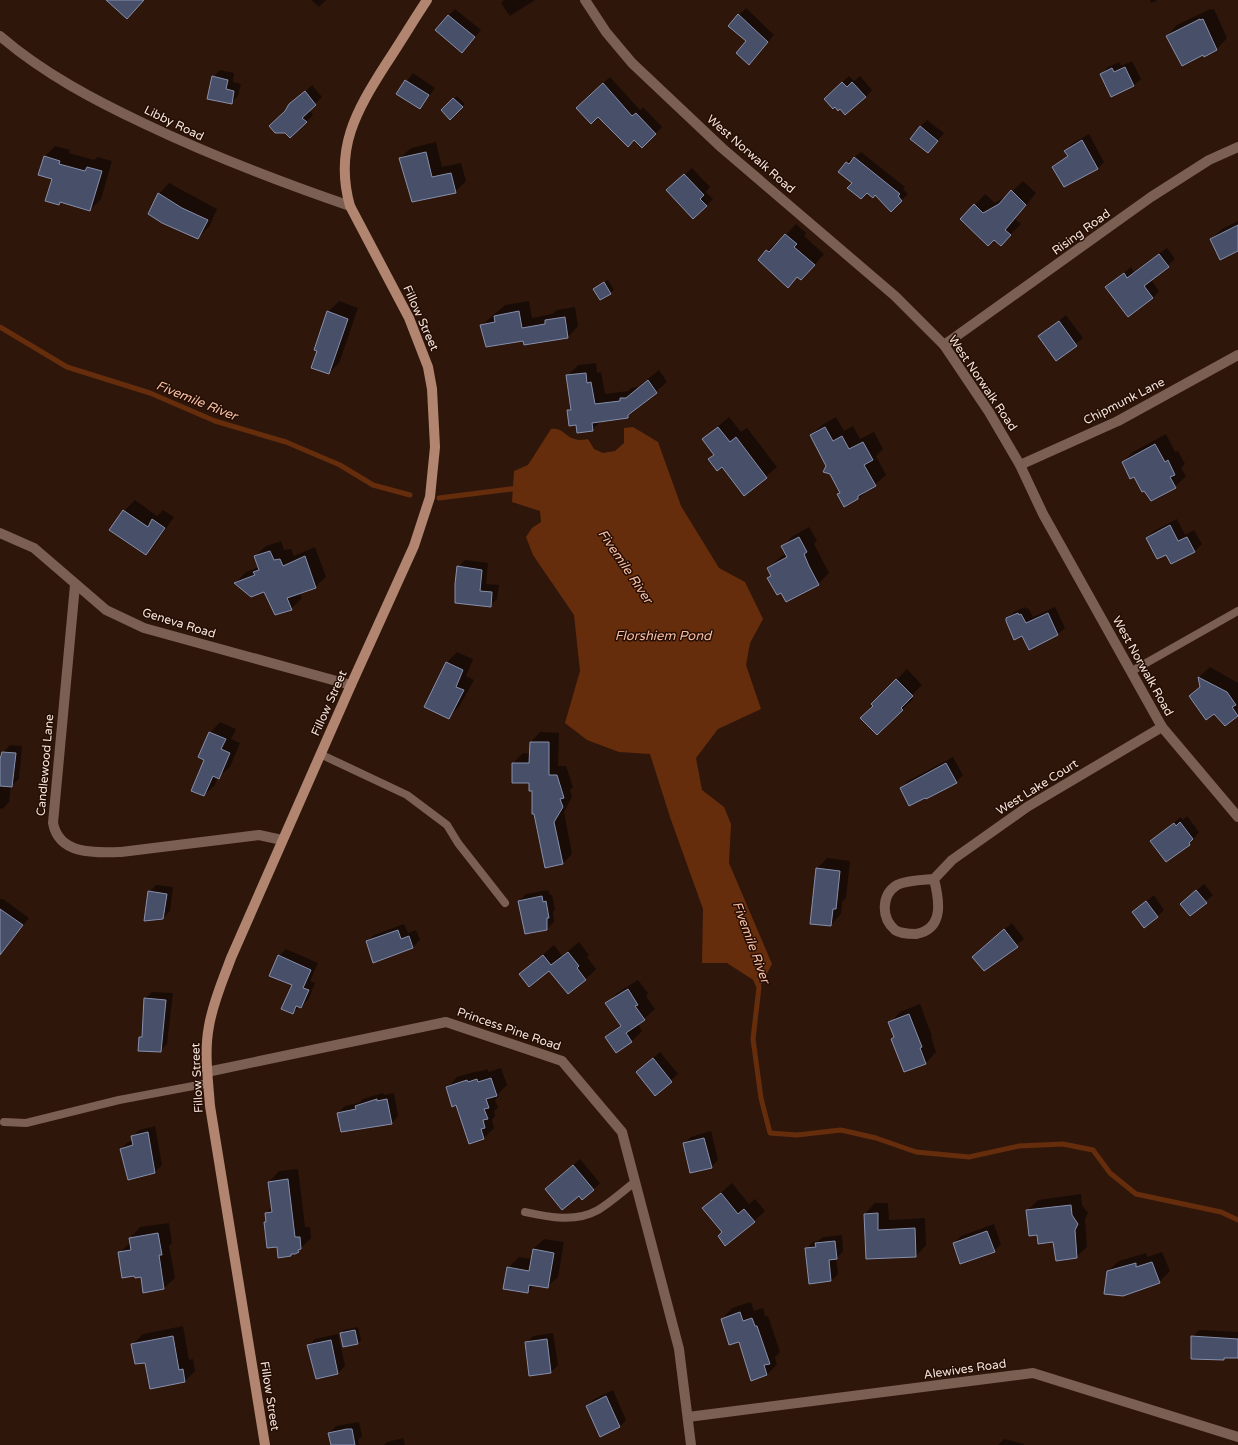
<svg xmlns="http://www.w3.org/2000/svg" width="1238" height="1445" font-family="'Varela Round',sans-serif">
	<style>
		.water { fill: #662d0d }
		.shadow { fill: #0007 }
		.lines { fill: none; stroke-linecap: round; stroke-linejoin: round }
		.stream { stroke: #662d0d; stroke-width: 5 }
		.building { fill: #484f69; stroke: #878fac }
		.service { stroke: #7b5f53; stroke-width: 8 }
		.minor { stroke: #7b5f53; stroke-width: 10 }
		.tertiary { stroke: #7b5f53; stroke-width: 10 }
		.secondary { stroke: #b28570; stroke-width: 10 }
		.labels { text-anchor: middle; stroke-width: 3; stroke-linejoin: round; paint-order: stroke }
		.street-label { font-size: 12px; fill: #f6e4dc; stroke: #240d03 }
		.water-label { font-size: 13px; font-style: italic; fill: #f7bfa6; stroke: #240d03 }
	</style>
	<rect width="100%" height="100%" fill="#2f160b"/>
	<path class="water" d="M633,427L658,442L681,506L719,568L745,582L763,619L750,643L746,665L761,709L718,729L696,758L702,790L724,807L731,824L729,863L772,964L761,985L727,963H702L703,909L670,817L650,754L619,752L587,740L565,723L580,671L574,615L533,555L526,537L532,528L541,522L540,511L512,502L514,471L528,465L551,429C567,427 565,444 588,439L594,449L603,453L615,451L624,443V428Z"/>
	<path class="shadow" d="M311,0H326L319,7Z
		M504,0H535L510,16L501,3Z
		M1150,0H1158L1151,3Z
		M746,8L774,35L749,64L747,41L739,15Z
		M455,9L481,30L468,45L448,16Z
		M1210,9L1211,10L1214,9L1227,38L1217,49L1204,55L1167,36L1177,25Z
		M1132,61L1141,79L1134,85L1112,96L1101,74L1108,67L1119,62L1121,66Z
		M220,70L234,73L233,82L241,84L238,96L231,103L213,77Z
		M413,73L435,88L420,108L398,93Z
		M849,76L854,81L860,76L872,90L866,97L832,92Z
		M610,77L640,110L643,107L662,127L642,147L634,139L584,101Z
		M312,85L322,97L309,110L313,115L306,122L286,132L270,126Z
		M457,96L465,104L450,118L442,110Z
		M927,120L944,133L928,152L920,127Z
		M1089,134L1104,162L1097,169L1053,167L1068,155L1066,151L1072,144Z
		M436,142L442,167L461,163L466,181L455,192L413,202L400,158L411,148Z
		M55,146L70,150L69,153L94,160L98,157L112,161L101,199L90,210L62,201L59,204L53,178L45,156Z
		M861,152L905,187L903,189L908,194L891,210L876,194L868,192L853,183L847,162Z
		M692,168L710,187L706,192L713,199L706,206L674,184Z
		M1023,181L1036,193L1015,219L1021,224L1001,244L975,205L985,194L995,203L1009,194Z
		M169,183L217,209L209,227L198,237L159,194Z
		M1238,221V252L1211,239L1222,229Z
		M796,224L806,233L804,236L824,254L812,268L798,276L788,286L767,251L778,241L779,242Z
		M1167,248L1175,259L1151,280L1159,291L1153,298L1107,287L1131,267L1134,272Z
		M608,280L614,290L600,299L594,289Z
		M339,301L358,308L339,363L329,373L328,312Z
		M529,301L532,318L552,314L557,310L575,307L578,326L568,337L524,340L482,325L505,305Z
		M1066,315L1083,338L1056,360L1040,337Z
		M596,363L597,373L601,372L605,394L628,391L631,388L638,387L659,370L667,382L627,417L602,420L592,430L576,424L568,411L571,407L567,376L578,365Z
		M729,417L741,432L747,428L777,467L744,495L722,466L709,459L714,454L703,439Z
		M836,417L844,431L853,426L860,439L874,432L883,449L876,456L886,475L858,499L841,492L811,435L822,425Z
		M1166,434L1175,452L1178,451L1185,464L1181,468L1186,476L1175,487L1134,475L1123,462L1133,452Z
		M135,500L157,516L163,510L174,517L156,543L146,554L111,530L124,511Z
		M1177,519L1185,535L1194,530L1202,544L1195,551L1171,563L1166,554L1147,538L1154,531Z
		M809,527L817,541L814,544L829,573L818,584L781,592L768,578L772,574L768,568L779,558L787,553L783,546L793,536Z
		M281,541L284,550L291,549L294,556L315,547L326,577L315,587L300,593L302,598L291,609L265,591L236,582L246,572L259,567L255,556L266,546Z
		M465,560L488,563L486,584L499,585L497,599L490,606L458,567Z
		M1025,607L1026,609L1028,608L1033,617L1055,607L1065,628L1058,634L1029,649L1023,635L1007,619L1014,612Z
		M457,652L473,659L466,676L474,680L459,707L449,717L446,663Z
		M1210,667L1238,683V715L1225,725L1214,713L1190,696L1201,685L1199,677Z
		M907,669L922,685L911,696L913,699L877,734L873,704Z
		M220,722L236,729L231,739L240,743L230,767L218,777L215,785L204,795L206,759L210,733Z
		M540,732L559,733L558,766H566L573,787L570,790L572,797L564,812L572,854L563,863L530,782L513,763L523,753L530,754L531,742Z
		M10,745L22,746L19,779L11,786L9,802L3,809L0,808V755Z
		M953,757L963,775L956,782L925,796L901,788L908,781Z
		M1187,816L1199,832L1190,844L1166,861L1151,841L1181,817L1183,820Z
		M827,858L850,861L846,898L842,902L841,914L831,925L817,869Z
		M1204,884L1213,895L1190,914L1189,897Z
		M156,885L173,887L170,911L163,918L149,892Z
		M548,890L550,895H552L555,910L553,912L554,922L547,929L519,901L526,894Z
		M1154,895L1164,910L1157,917L1134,912Z
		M0,899H3L29,918L4,949L0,946Z
		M1012,923L1024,939L984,970L980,950Z
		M404,924L408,933L416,930L420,940L413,947L374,961L367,941L374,935Z
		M579,942L589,955L587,957L596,969L585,980L549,969L520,974L554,945L562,956Z
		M286,949L318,963L310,981L315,983L308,1000L292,1013L293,985L279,956Z
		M638,980L648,993L646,996L655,1009L638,1024L642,1031L632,1041L616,1052L606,1037L621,1024L607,1003L617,993Z
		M152,992L173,993L167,1044L160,1051L140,1037L143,1034L145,999Z
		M920,1004L932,1036L931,1037L936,1052L926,1063L904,1071L890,1023L900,1012Z
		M660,1052L678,1074L655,1094L637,1072Z
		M501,1068L507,1085L498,1094L499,1096L495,1100L498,1108L494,1111L495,1116L492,1120L494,1128L484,1138L469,1143L457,1104L447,1088L457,1077L478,1071V1072L488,1069V1072Z
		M383,1093L384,1095L394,1093L398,1116L392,1123L338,1113L345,1106L359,1103L363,1099Z
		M155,1126L162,1165L155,1172L128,1179L121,1149L128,1142L133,1141L132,1137L139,1130Z
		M711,1131L718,1160L711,1167L684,1143L691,1137Z
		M580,1159L600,1183L593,1190L579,1194L553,1183Z
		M298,1169L305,1227H310L311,1238L298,1251L277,1246L265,1222L267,1220L266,1213L272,1207L269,1182L279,1171Z
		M732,1183L749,1204L755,1199L765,1211L754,1221L723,1232L704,1208Z
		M1081,1194L1082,1205L1088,1213L1085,1219L1087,1247L1076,1257L1053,1241L1037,1234L1027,1211L1038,1200Z
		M875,1203H888L889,1220L925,1218L926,1245L916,1256L867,1258L865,1214Z
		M169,1223L172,1243L169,1246L175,1278L164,1288L144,1292L142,1276L119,1253L131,1242L130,1238L140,1227Z
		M994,1224L1001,1244L994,1251L954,1243L961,1236Z
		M842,1235L843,1251L836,1259L838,1274L831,1281L806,1249L813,1242L818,1241L823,1237Z
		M544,1239L564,1242L558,1277L547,1287L534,1285L527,1292L508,1268L519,1257L532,1259L533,1249Z
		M1162,1252L1170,1271L1159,1282L1108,1271L1119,1261L1146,1253L1147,1257Z
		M751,1302L754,1311L763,1308L765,1316H768L780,1352L775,1357L777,1364L767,1375L752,1379L739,1341L722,1319L732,1308Z
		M183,1326L189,1360L193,1359L195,1371L185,1381L151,1388L145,1362L132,1345L143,1334Z
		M358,1327L361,1340L358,1343L341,1333L344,1330Z
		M1199,1330L1238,1332V1357L1192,1337Z
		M553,1333L558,1365L551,1372L526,1343L533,1336Z
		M338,1334L345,1366L338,1373L317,1378L308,1346L315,1339Z
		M613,1390L626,1420L620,1427L587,1406L594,1399Z
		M359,1422L362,1436L358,1440L359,1445H332L329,1433L336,1426Z
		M403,1438L405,1445H384L387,1442Z
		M1004,1439L1024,1444V1445H998Z"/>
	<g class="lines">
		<path class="stream" d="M0,327L67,367L150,393L215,421L286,442L340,465L373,485L410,495
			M439,498L519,488
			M755,978L759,987L753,1039L761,1098L770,1133L797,1135L841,1130L876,1138L916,1152L969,1157L1019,1146L1063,1144L1093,1150L1110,1173L1136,1194L1221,1212L1238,1220"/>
	</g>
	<path class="building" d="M106,0H144L127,19Z
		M738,14L768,42L749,65L736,53L746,41L728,26Z
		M448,15L475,37L462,53L435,30Z
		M1200,19V20L1203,19L1217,50L1204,57L1203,55L1182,66L1166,36Z
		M1125,67L1134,86L1111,97L1100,74L1112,68L1114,72Z
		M212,76L228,80L226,89L234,91L232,104L207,99Z
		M405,80L429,95L420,109L396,94Z
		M842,82L847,87L852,82L866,97L845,115L840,109L838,111L835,107L833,109L824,99Z
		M603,83L632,116L636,113L656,134L642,148L634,140L628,147L598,117L591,124L576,108Z
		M305,91L316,105L302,118L307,122L290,138L285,133H275L269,126L285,111L289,104Z
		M453,98L463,107L450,120L441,110Z
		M920,126L938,141L928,153L910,139Z
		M1082,140L1098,169L1064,187L1052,167L1068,156L1064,151Z
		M426,152L432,177L451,173L456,193L412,202L399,158Z
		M44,156L60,161L59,164L85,171L87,167L102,171L90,211L60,202L59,205L45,201L52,179L38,175Z
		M854,157L900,194L898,196L902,201L891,212L875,195L873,198L867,193L861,199L847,188L852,183L838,172L846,162L849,164Z
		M684,174L704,195L700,199L707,206L693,219L666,190Z
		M1011,190L1026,205L1005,230L1011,235L1001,246L994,240L988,246L960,219L974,204L983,213L999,204Z
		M158,193L182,208L208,220L198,239L162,223L148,214Z
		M1238,225V251L1220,260L1210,239Z
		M785,234L797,244L794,247L815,265L801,280L797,277L788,288L758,260L766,250L769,252Z
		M1159,254L1169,267L1144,286L1153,298L1128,317L1105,287L1124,273L1127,278Z
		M604,282L611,294L600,300L593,289Z
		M327,311L348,319L329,374L311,368L317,351L314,350Z
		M519,311L522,328L545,324V320L565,317L568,338L524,345L523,341L486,347L480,325L495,322L494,316Z
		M1059,321L1077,346L1056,361L1038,336Z
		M586,373L587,383L591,382L595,404L620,401V398H626L648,380L657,393L628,415V418L592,423L593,431L577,433L576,425L569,426L567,410H571L566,375Z
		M718,427L730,442L736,437L767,478L744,496L722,467L717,471L708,459L714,455L702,439Z
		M825,427L833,441L842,436L849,449L863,442L873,460L864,465L876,486L858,496V499L844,507L837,494L840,493L830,474L823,472L826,466L810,435Z
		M1155,444L1165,462L1168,460L1175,475L1170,477L1176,488L1151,501L1144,491L1142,492L1134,477L1130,479L1122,462Z
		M123,510L148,527L152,519L165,528L146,555L109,530Z
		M1170,525L1178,541L1187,537L1195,552L1171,564L1166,555L1157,559L1146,538Z
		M799,537L807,552L804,554L809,566L819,585L786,602L781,593L777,595L767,578L771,576L767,568L787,557L781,546Z
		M270,551L274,560L280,559L283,566L305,556L316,588L287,598L292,610L275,615L264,592L251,597L234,583L255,575L253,572L259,570L254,556Z
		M457,566L482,570L480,591L492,592L491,607L455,603V584Z
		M1018,613L1019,615L1021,614L1026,623L1048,613L1058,635L1029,650L1022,636L1014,640L1006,621V618Z
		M446,662L463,670L456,687L464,690L449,719L424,707Z
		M1198,677L1227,692L1236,705L1232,707L1238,716L1225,726L1214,714L1206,720L1189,696L1200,687Z
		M896,679L913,696L901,708L903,710L877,735L860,718L873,706L871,704Z
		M209,732L226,739L221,749L230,753L219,779L213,776L204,796L191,791L204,760L198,757Z
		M530,742H549V775H557L564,798L560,799L563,807L554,822L563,864L545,868L534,814H532V791H529V783H512V763H529Z
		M2,752L16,753L12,787L0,786V759Z
		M946,763L957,783L926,799L925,798L909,806L900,788Z
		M1180,822L1193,839L1189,843L1190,845L1166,862L1150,841L1174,823L1176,826Z
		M816,868L840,871L836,909H833L831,926L810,924Z
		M1196,890L1207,903L1190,916L1180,904Z
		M148,891L167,894L163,919L144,921Z
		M542,896L543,902L546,901L549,918H547V930L525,934L518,901Z
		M1146,901L1158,917L1144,928L1132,912Z
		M0,909L23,925L0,955Z
		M1004,929L1018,947L984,971L972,957Z
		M398,930L401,939L409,936L413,948L373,963L366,941Z
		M568,952L579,966L577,968L586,980L568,994L549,971L529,987L519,974L543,955L551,965Z
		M278,955L311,970L303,988L309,990L301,1008L296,1006L293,1014L281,1009L292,985L269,976Z
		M628,989L638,1005L635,1006L645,1020L626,1033L632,1042L616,1053L605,1037L621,1026L605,1003Z
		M144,998L166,1000L161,1052L138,1051L139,1037H142Z
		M909,1014L922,1047L920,1048L926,1064L904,1072L891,1039L894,1037L888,1022Z
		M653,1058L672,1082L655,1096L636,1072Z
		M491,1078L497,1096L486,1099L489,1108L484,1109L488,1119L483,1120L485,1128L481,1129L484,1139L469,1144L456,1105L452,1107L446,1087L467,1080L468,1082L477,1079L478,1082Z
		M377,1099V1101L387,1099L392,1124L341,1132L337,1113L356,1109L355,1106Z
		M148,1132L155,1173L128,1180L120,1149L133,1145L131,1136Z
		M704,1138L712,1168L690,1173L683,1143Z
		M573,1165L594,1190L582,1200L579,1196L562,1210L545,1189Z
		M288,1179L295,1237H300L301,1249L298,1250L299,1252L295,1254H291V1256L278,1258L277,1247L267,1248L264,1222H266L265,1213L272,1212L268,1182Z
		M721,1193L738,1214L744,1209L755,1222L725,1246L718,1236L722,1232L702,1208Z
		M1071,1205L1072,1215L1078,1224L1075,1230L1077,1258L1056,1261L1053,1242L1038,1244L1037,1235L1029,1236L1026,1210Z
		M878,1213V1230L915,1228L916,1257L866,1259L864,1214Z
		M987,1231L995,1252L960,1264L953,1243Z
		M158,1233L162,1255H159L164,1289L143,1293L141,1277L135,1278L134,1276L122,1278L118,1252L131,1250L129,1238Z
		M835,1241L837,1259L829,1260L831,1281L809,1284L805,1248L816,1247L815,1243Z
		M533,1249L554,1253L548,1288L529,1285L528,1293L503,1289L507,1267L529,1271Z
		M1152,1262L1160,1283L1123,1296L1104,1294L1107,1271L1136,1263V1267Z
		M740,1312L743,1321L752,1318L755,1326H757L770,1364L764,1365L767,1375L751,1381L739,1342L729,1345L721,1319Z
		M355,1330L358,1344L343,1347L340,1333Z
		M173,1336L179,1370L183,1369L185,1382L150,1389L145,1363L135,1364L131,1344Z
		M1191,1336L1238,1339V1358H1224V1360L1191,1359Z
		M547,1339L551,1373L529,1376L525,1342Z
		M331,1340L338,1374L316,1379L307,1345Z
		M606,1396L620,1427L600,1437L586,1406Z
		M347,1429H352L355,1445H331L328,1433Z"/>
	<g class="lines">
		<path class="service" d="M1132,671L1238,611
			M320,754L407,795L447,825L458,843L505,903
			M4,1122L26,1123L119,1100L209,1083
			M525,1212C548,1217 575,1223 598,1210C611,1202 623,1191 635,1182"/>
		<path class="minor" d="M0,36C43,73 94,100 145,124C212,156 280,182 350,206
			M944,345L1151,197L1209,160L1238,147
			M1020,465L1118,421L1238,355
			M0,533L34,548L106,610L144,628L351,685
			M75,585L53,823C59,855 95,853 121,852L259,835L282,840
			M934,879C923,880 907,880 897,885C881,895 881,918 895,930C901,934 910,934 916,934C945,929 939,899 934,879L952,860L1027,807L1162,727
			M207,1072L446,1022L562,1061L622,1132L679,1349L691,1445
			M688,1417L1033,1373L1238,1437"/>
		<path class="tertiary" d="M585,0L606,32L632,63L722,148L895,296L944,345L989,412L1020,465L1043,514L1162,727L1238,817"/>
		<path class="secondary" d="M265,1445L210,1106C208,1079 204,1052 209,1026C213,1002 223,980 231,958L351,685L414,546L430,497L435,447L432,389L428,367L409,318L350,206C334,149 356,111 386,64C400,43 413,21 427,0"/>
	</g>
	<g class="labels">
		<g class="street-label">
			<text transform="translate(174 123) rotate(26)" y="4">Libby Road</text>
			<text transform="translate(751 154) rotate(41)" y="4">West Norwalk Road</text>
			<text transform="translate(1081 232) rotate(-36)" y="4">Rising Road</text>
			<text transform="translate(421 318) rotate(66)" y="4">Fillow Street</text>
			<text transform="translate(983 383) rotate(56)" y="4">West Norwalk Road</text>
			<text transform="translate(1124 401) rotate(-27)" y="4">Chipmunk Lane</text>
			<text transform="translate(179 623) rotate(17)" y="4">Geneva Road</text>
			<text transform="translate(1143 666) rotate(61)" y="4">West Norwalk Road</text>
			<text transform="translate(329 703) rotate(-66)" y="4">Fillow Street</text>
			<text transform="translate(45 765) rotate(-85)" y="4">Candlewood Lane</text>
			<text transform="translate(1037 787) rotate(-32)" y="4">West Lake Court</text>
			<text transform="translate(509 1029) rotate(19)" y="4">Princess Pine Road</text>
			<text transform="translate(197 1078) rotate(-93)" y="4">Fillow Street</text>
			<text transform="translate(965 1369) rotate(-8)" y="4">Alewives Road</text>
			<text transform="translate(270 1396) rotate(81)" y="4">Fillow Street</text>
		</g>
		<g class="water-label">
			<text transform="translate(197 400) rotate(22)" y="5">Fivemile River</text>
			<text transform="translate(626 566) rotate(56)" y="5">Fivemile River</text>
			<text x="663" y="640">Florshiem Pond</text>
			<text transform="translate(752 942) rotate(70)" y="5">Fivemile River</text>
		</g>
	</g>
</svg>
